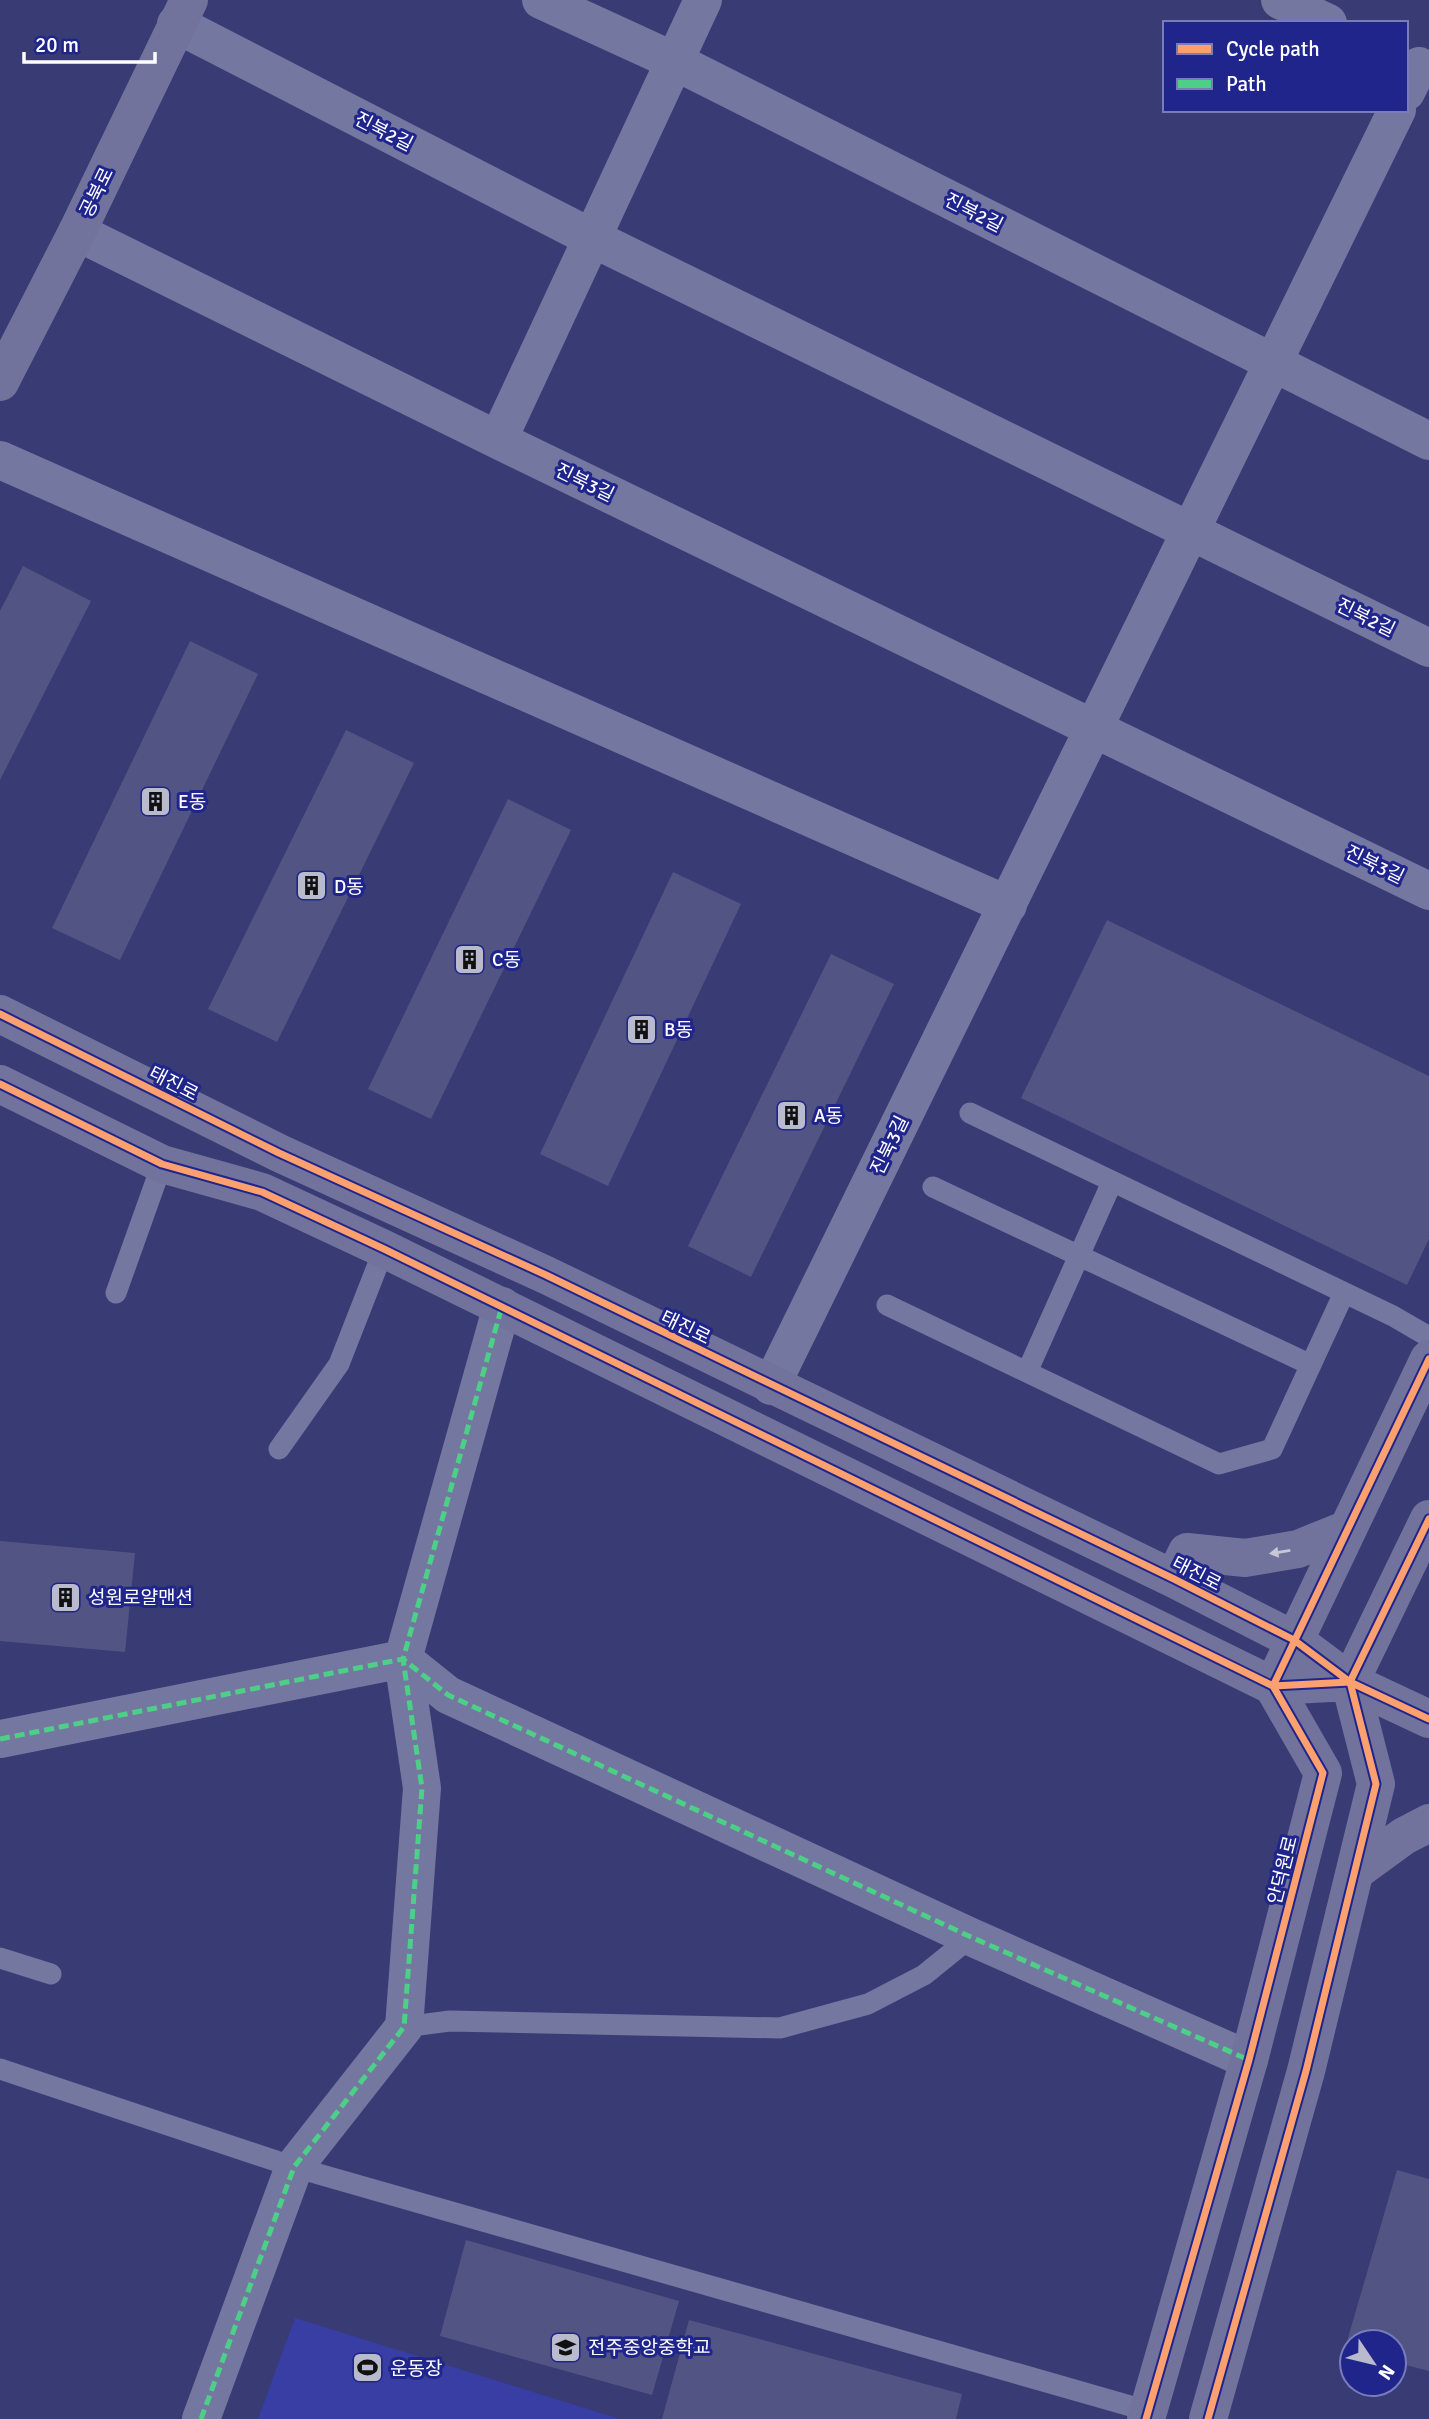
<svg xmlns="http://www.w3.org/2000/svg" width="1429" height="2419" font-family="Signika,'Noto Sans KR',sans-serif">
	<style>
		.pitch { fill: #383ea4 }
		.building { fill: #525583 }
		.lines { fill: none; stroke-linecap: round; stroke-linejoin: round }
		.lane { stroke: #7477a0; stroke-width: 21 }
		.street { stroke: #7477a0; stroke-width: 38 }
		.secondary { stroke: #72739d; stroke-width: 38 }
		.quiet { stroke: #4dcf88; stroke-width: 5; stroke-dasharray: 10 5; stroke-linecap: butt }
		.cycleway-casing { stroke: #20258c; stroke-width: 11 }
		.cycleway { stroke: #fca06f; stroke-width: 7 }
		.oneway { fill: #c7c7d8 }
		.labels { text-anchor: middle; stroke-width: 6; stroke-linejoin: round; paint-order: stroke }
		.street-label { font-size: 19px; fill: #fff; stroke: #20258c }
		.poi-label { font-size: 19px; fill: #fff; stroke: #20258c; text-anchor: start }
	</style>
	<rect width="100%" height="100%" fill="#383b74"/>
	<path class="pitch" d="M295,2318L620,2419H258Z"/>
	<path class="building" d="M23,566L91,601L0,780V611Z
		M190,641L258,674L120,960L52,928Z
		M346,730L414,763L277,1042L208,1009Z
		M508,799L571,830L431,1119L368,1089Z
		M673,872L741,904L608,1186L540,1154Z
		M1107,920L1429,1076V1239L1407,1285L1021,1098Z
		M831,954L894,984L751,1277L688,1246Z
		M0,1541L135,1553L125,1652L0,1641Z
		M1397,2170L1429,2179V2371L1394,2362V2342H1352V2350L1345,2348Z
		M466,2240L679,2301L652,2395L440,2336Z
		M689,2320L962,2394L956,2419H662Z"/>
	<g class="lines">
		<path class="lane" d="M970,1113L1393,1316L1429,1337
			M933,1187L1311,1365
			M116,1293L162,1164
			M887,1305L1219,1464L1272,1449L1344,1293
			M1027,1372L1112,1182
			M279,1449L339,1364L384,1249
			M0,1958L51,1974
			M404,2027L450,2021L780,2028L868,2004L924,1975L971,1937
			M0,2069L294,2167L1148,2411"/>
		<path class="street" d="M541,0L674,61L1429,441
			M1280,0L1328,23
			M176,24L592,238L1429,648
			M1406,92L1419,66
			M77,232L498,440L1429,891
			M498,440L703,0
			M0,460L1008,905
			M771,1386L1397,110
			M0,1739L403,1659L448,1695L971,1937L1249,2060
			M201,2419L294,2167L404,2027L422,1788L403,1659L502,1306"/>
		<path class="secondary" d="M0,382L77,232L189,0
			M0,1014L279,1153L546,1275L1174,1579L1294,1640L1350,1682L1429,1719
			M0,1084L162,1164L262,1192L384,1249L1273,1686L1350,1682
			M1174,1579L1187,1552L1245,1558L1298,1549L1345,1530
			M1356,1871L1404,1836L1429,1823
			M1146,2419L1249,2060L1323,1773L1273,1686L1429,1359
			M1208,2419L1306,2071L1376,1784L1350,1682L1429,1519"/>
		<path class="quiet" d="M0,1739L403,1659L448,1695L971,1937L1249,2060
			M201,2419L294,2167L404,2027L422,1788L403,1659L502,1306"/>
		<defs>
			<path id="cycleway" d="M0,1014L279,1153L546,1275L1174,1579L1294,1640L1350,1682L1429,1719
				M0,1084L162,1164L262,1192L384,1249L1273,1686L1350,1682
				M1146,2419L1249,2060L1323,1773L1273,1686L1429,1359
				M1208,2419L1306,2071L1376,1784L1350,1682L1429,1519"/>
		</defs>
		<use href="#cycleway" class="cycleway-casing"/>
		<use href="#cycleway" class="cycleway"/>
	</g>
	<defs><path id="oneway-solid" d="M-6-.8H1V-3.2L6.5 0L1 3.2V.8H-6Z" transform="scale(1.75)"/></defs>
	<use class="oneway" href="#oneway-solid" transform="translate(1280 1552) rotate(171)"/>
	<defs>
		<symbol id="building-square" viewBox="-11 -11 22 22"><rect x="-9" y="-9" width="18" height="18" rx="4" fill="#b9bace" stroke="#20258c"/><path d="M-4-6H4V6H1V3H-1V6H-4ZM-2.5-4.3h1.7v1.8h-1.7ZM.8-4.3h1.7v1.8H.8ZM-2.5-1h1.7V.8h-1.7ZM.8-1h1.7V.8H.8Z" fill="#111"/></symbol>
		<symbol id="school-square" viewBox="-11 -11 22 22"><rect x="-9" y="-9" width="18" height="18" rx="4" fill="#b9bace" stroke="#20258c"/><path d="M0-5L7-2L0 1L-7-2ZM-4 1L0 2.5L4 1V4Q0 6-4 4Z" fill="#111"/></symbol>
		<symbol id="stadium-square" viewBox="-11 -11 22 22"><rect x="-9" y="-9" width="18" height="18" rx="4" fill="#b9bace" stroke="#20258c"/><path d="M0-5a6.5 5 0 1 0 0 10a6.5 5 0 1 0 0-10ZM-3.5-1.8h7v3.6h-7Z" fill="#111"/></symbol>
	</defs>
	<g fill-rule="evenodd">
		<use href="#building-square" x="138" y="784" width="35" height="35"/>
		<use href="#building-square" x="294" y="868" width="35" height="35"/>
		<use href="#building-square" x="452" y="942" width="35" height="35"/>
		<use href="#building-square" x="624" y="1012" width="35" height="35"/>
		<use href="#building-square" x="774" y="1098" width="35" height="35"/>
		<use href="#building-square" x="48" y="1580" width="35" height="35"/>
		<use href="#school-square" x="548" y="2330" width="35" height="35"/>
		<use href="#stadium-square" x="350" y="2350" width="35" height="35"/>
	</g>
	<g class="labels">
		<g class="street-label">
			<text transform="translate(384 131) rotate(27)" y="7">진북2길</text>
			<text transform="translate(96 192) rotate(-64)" y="7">공북로</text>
			<text transform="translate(974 212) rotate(27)" y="7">진북2길</text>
			<text transform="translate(585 482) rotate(26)" y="7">진북3길</text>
			<text transform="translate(1366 617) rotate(26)" y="7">진북2길</text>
			<text transform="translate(1375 864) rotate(26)" y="7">진북3길</text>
			<text transform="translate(174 1083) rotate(27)" y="7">태진로</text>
			<text transform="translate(889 1145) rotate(-64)" y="7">진북3길</text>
			<text transform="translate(686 1327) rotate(26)" y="7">태진로</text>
			<text transform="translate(1197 1573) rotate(27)" y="7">태진로</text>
			<text transform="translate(1282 1870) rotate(-76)" y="7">안덕원로</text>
		</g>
		<g class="poi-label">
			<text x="178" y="808">E동</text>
			<text x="334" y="893">D동</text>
			<text x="492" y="966">C동</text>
			<text x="664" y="1036">B동</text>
			<text x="814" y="1122">A동</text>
			<text x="88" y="1604">성원로얄맨션</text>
			<text x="588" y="2354">전주중앙중학교</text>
			<text x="390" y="2375">운동장</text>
		</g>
	</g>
	<rect x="1163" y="21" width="245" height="91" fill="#20258c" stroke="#797cba" stroke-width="2"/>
	<rect x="1177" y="44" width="35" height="10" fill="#fca06f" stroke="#797cba" stroke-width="2"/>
	<text x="1226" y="56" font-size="21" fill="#ffffff">Cycle path</text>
	<rect x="1177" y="79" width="35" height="10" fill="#4dcf88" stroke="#797cba" stroke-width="2"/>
	<text x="1226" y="91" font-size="21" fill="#ffffff">Path</text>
	<g transform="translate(1373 2363) rotate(125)"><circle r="33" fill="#20258c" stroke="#797cba" stroke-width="2"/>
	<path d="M0-5L12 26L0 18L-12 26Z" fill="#b9bace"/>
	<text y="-10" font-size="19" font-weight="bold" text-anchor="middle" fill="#ffffff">N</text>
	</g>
	<path d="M24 52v10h131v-10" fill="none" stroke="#ffffff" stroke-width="3.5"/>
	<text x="35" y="52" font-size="21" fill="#ffffff" stroke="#20258c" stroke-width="5" paint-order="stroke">20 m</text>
</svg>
